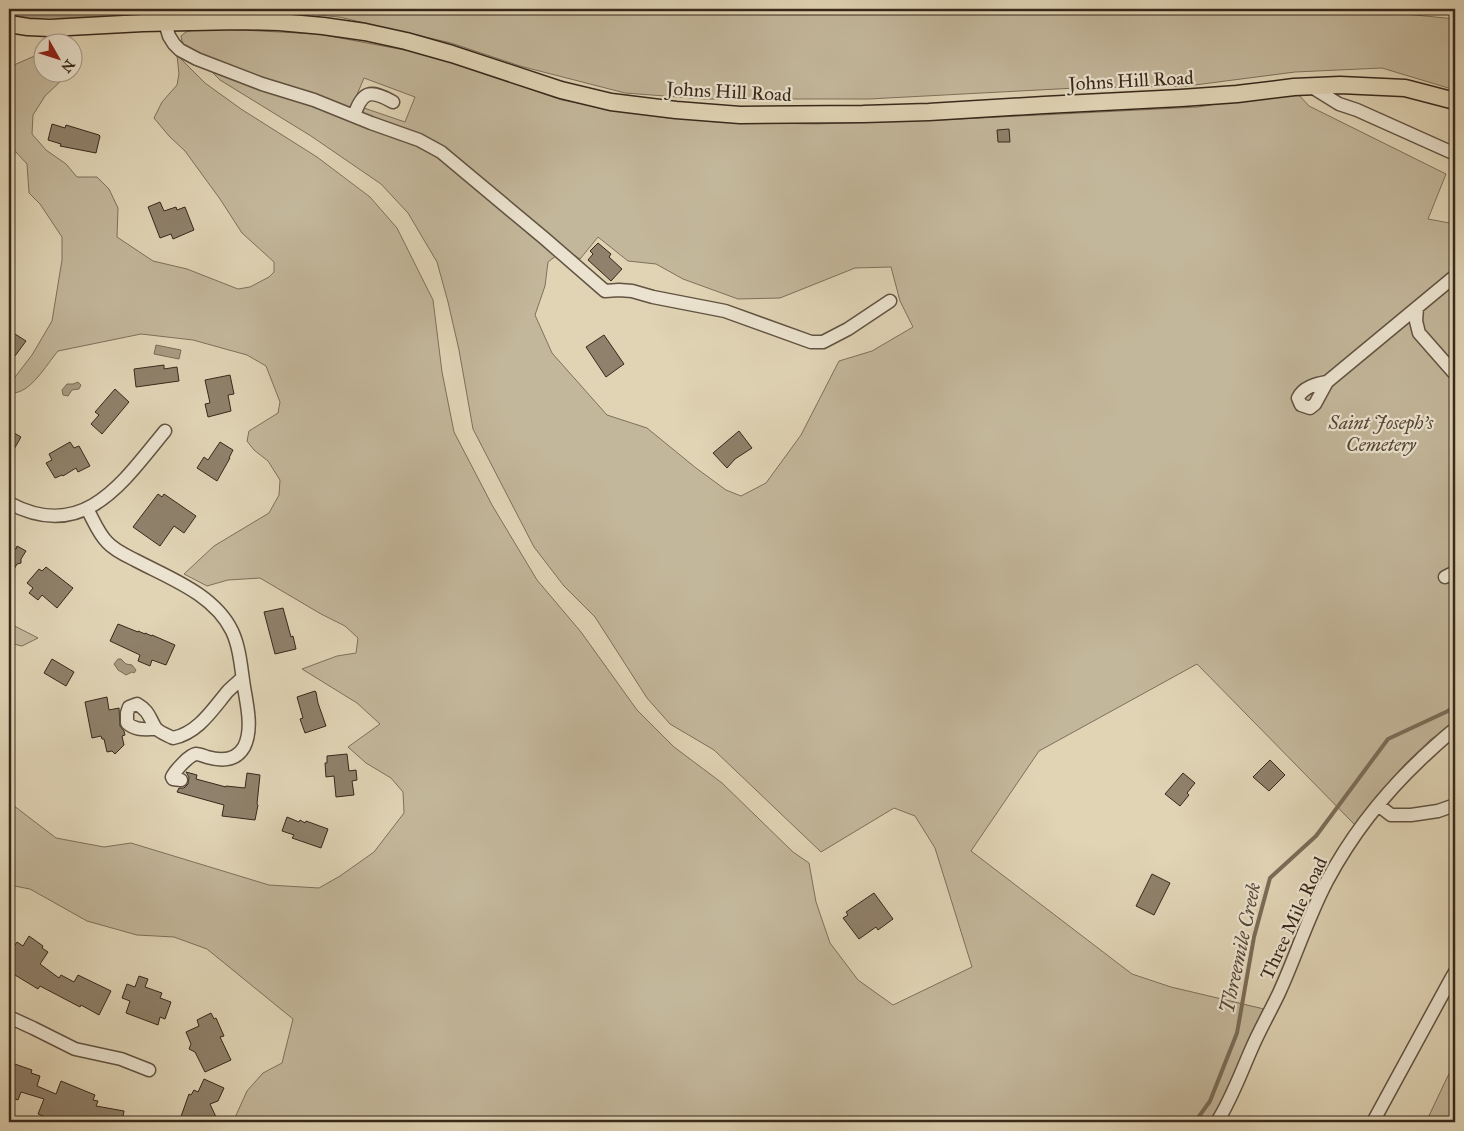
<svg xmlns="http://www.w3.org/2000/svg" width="1464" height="1131" font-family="'IM FELL Great Primer',serif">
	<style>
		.green { fill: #c3b79b; stroke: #7e705b }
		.water { fill: #a79a81; stroke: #7b6c58 }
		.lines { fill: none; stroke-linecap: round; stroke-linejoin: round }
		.stream { stroke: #7b6c58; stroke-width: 4 }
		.building { fill: #8f816b; stroke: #38281b }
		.minor-casing { stroke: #625342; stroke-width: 15 }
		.major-casing { stroke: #38281b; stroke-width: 19 }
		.minor { stroke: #ebe3cf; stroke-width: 12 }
		.major { stroke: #e0d4b5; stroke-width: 16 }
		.labels { text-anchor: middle; stroke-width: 4.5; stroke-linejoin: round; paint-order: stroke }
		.street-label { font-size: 19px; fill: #38281b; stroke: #ebe3cf }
		.park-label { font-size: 19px; font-style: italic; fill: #544535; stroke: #ebe3cf }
		.water-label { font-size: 20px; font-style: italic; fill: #594a3a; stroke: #ebe3cf }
	</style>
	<rect width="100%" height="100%" fill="#e0d4b5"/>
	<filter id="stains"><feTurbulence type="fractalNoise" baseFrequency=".004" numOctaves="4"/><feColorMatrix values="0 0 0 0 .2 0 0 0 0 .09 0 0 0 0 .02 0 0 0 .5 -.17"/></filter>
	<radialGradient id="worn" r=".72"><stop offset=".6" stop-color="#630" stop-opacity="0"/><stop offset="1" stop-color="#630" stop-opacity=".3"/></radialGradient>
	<path class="green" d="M9,9H1355L1455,19V90L1382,68L1295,72L1187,86L1076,88L869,99H705L625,93L520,66L451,43L339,17L255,9L110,17H25L9,15Z
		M200,28L319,34L426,54L562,100L630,113L719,122L816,124L939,120L1060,114L1198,107L1241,100L1298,94L1309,106L1446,174L1428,219L1455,224V724L1431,739L1404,765L1375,798L1355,825L1197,664L1039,751L971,851L1132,974L1171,987L1264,1009L1218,1108L1209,1122H233L247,1091L263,1073L282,1063L293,1019L207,949L174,937L137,935L87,921L30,889L9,885V802L56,838L104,847L131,843L269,885L319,888L340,876L374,852L404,813L403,792L391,778L366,763L348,747L380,724L357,703L302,669L337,656L356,653L358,638L345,626L321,614L260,578L228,580L207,586L184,574L214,546L269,513L279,495L280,480L268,461L254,450L247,441L249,431L278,413L280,402L266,366L247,355L193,340L141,334L58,351C46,365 30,395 10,393L15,377L32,355L52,321L62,260V237L40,204L29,193L27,164L16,152L9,151V72L14,65L39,54L42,55V72L63,73L64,78L45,96L33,115L32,134L46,150L66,164L77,177H97L109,189L118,208L117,237L153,261L187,269L238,289L250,287L269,277L274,272V262L242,233L220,199L185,151L169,136L154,118L162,102L177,85L179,74L177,55L205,83L241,109L317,157L370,197L397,228L433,300L442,372L454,432L492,505L537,580L581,632L637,710L674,747L722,783L793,852L809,863L816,902L830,943L858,980L893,1005L972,967L935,848L915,816L894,808L821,852L714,750L670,724L647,698L595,617L564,586L534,547L473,429L459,350L448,302L437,262L408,213L381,184L311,136L220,80L207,67L423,146L448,164L532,237L557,255L548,262L545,286L535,315L552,353L607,415L647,428L696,468L726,490L741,496L766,483L801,435L839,361L872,351L913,327L900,301L891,267L855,268L780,298L738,299L683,279L656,264L628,261L598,237L580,259L562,247L450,152L362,116L364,108L405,122L415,97L364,78L353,104L348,110L206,59C195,54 182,50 181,36L186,32Z
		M9,623L38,638L22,646L9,643Z
		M1455,1061V1122H1426Z"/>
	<path class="water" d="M156,345L181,350L179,359L154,354Z
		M78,382L81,385L79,389L72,390L68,396L63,395L62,390L67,384H73Z
		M118,659H121L126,664L132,665L136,670L134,673L132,672L126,675L118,670L114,664Z"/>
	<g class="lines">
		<path class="stream" d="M1195,1122L1210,1101L1237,1033L1254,937L1270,878L1316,836L1388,739L1448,711L1455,705"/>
	</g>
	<path class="building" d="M52,124L65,128L66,125L99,135L100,136L96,153L60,146L61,144L48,140Z
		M1009,129L1010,142H998L997,130Z
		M160,202L164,211L176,207L177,210L185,207L194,230L173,239L171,234L160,238L148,207Z
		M598,243L611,254L609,257L622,269L611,281L588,260L593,254L590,251Z
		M15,334L26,341L15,356L9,352V343Z
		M604,335L624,364L606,377L586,347Z
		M164,365V369L177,367L179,381L136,387L134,369Z
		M230,375L234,394L228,395L231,411L208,417L205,404L210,403L205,380Z
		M115,389L129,402L102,434L91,424L99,415L95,412Z
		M9,430L21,437L9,458Z
		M739,431L752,448L735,459L727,468L713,453Z
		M70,442L74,448L79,446L90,466L78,472L76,468L63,476L62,475L55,478L46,463L52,460L49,454Z
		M220,442L233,450L229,458H230L217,481L197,468L204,457L208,460Z
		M158,494L162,497L164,494L196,516L184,533L174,526L160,546L133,527Z
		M9,544L16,549L17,546L26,551L21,559V563L17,564L9,578Z
		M46,567L73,588L57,608L42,595L38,600L29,593L33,588L27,583L39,569L42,571Z
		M283,608L291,637L293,636L296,649L275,654L264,612Z
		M118,624L138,632V631L145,634V633L152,636V635L175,645L166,665L152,660L150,666L138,661L140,655L110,641Z
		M52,659L74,672L66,686L44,673Z
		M315,691L316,692L318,703L326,726L305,733L300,719L303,718L297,697Z
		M107,697L109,710L119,708L120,726L124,731L125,735L122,736L124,745L115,754L112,751L107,752L104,739H102L101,736L92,738L85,702Z
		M347,754L349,771L356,770L357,780L352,781L354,795L336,797L334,776L326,777L325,763H327V756Z
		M1270,760L1285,775L1269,791L1253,777Z
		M186,772L197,775L196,779L226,787V786L245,788L247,773L260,775L257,804L258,805L255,820L222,816L224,805L177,792L179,788H184L188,784L189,777Z
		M1183,773L1195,783L1187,793L1189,795L1180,806L1165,794Z
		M287,817L299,822L300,820L305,823L306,821L328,829L321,848L292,838L294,835L282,831Z
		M1152,874L1170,883L1154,915L1136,906Z
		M874,893L893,919L878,930L876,927L859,939L843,918L848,915L846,912Z
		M29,936L43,946L42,948L48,952L40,964L59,978L61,975L74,982L78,975L111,991L99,1015L81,1005L80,1007L40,986L38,989L15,975L9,982V967L14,960L9,956V954L17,942L23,946Z
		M139,976L148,979L145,987L162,993L160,998L171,1002L165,1019L160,1017L158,1025L126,1013L130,1001L122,998L127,984L135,987Z
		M211,1013L214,1019L216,1018L224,1036L220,1037L231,1060L205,1072L195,1052L189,1049L191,1044L186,1032L199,1026L197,1020Z
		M9,1062L32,1070L31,1073L40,1076L37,1086L56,1094L61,1081L95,1095L93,1100L98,1101L96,1106L124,1111L122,1122H98L85,1118L83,1122H59L38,1114L44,1099L21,1092L18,1100L9,1097Z
		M204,1079L224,1088L218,1101L210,1104L216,1117L213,1122H179L189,1094L191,1095L194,1090L198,1092Z"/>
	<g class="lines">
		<defs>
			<path id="minor" d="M165,23L169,36L174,44L180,50L197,59L262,84L314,100L371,123L419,140L441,152L544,238L605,291L619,290L632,291L653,297L725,311L811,342H823L848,329L890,301
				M1310,86L1339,104L1357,110L1453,153L1455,147
				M354,116C362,91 370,89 393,102
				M1417,308L1416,321L1419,333L1455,374
				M1327,382L1455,276
				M1327,382L1315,404L1310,408L1301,405L1298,398C1303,387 1316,384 1327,382Z
				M9,503C84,543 123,482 165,431
				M87,509C93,519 98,533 107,542C114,550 125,555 135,560C169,578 214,594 232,631C240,648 241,668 244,687C247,705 253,730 244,747C236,761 221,761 207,757C204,756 200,754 196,754C189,755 175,771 172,777L173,779L181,780
				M1445,577L1455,572
				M156,729C145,729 136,731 127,723V713L129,707L137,704C149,711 149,717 155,727C158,732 167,735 173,738C198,733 212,710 228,691C232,687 238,682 242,678
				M1378,805L1391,815H1411L1438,811L1455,805
				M9,1017L33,1028L75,1049L121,1059L149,1070
				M1217,1122C1231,1100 1240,1075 1251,1050C1259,1031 1270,1012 1279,993C1296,956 1308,917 1327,881C1351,836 1384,794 1421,759C1432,749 1443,738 1455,729
				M1373,1122L1452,977L1455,972"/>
			<path id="major" d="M9,24L28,27L50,28L143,23L240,21L279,22L323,26L365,32L406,41L452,54L561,90L611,102L676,110L740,115L863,114L929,112L1044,105L1181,98L1237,94L1294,87L1340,85L1405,88L1455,101"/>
		</defs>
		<use href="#minor" class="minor-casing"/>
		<use href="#major" class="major-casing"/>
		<use href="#minor" class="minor"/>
		<use href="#major" class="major"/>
	</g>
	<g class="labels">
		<g class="street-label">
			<text transform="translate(1131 80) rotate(-3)" y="7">Johns Hill Road</text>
			<text transform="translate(729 91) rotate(3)" y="7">Johns Hill Road</text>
			<text transform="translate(1293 918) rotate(-65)" y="7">Three Mile Road</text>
		</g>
		<g class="park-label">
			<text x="1381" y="429">Saint Joseph’s<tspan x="1381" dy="22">Cemetery</tspan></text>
		</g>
		<g class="water-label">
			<text transform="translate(1240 948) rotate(-78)" y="7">Threemile Creek</text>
		</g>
	</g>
	<rect width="1464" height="1131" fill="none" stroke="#e0d4b5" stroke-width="30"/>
	<rect x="10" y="10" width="1444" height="1111" fill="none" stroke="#38281b" stroke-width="2.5"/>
	<rect x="15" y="15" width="1434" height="1101" fill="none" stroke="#38281b"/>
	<g transform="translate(58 58) rotate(129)"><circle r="24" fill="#ebe3cf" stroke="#a39887"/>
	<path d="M0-4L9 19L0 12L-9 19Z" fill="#8f2418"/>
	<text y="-8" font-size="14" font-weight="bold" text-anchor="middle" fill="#38281b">N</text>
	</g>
	<rect width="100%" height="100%" filter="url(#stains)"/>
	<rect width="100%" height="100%" fill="url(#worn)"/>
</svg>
